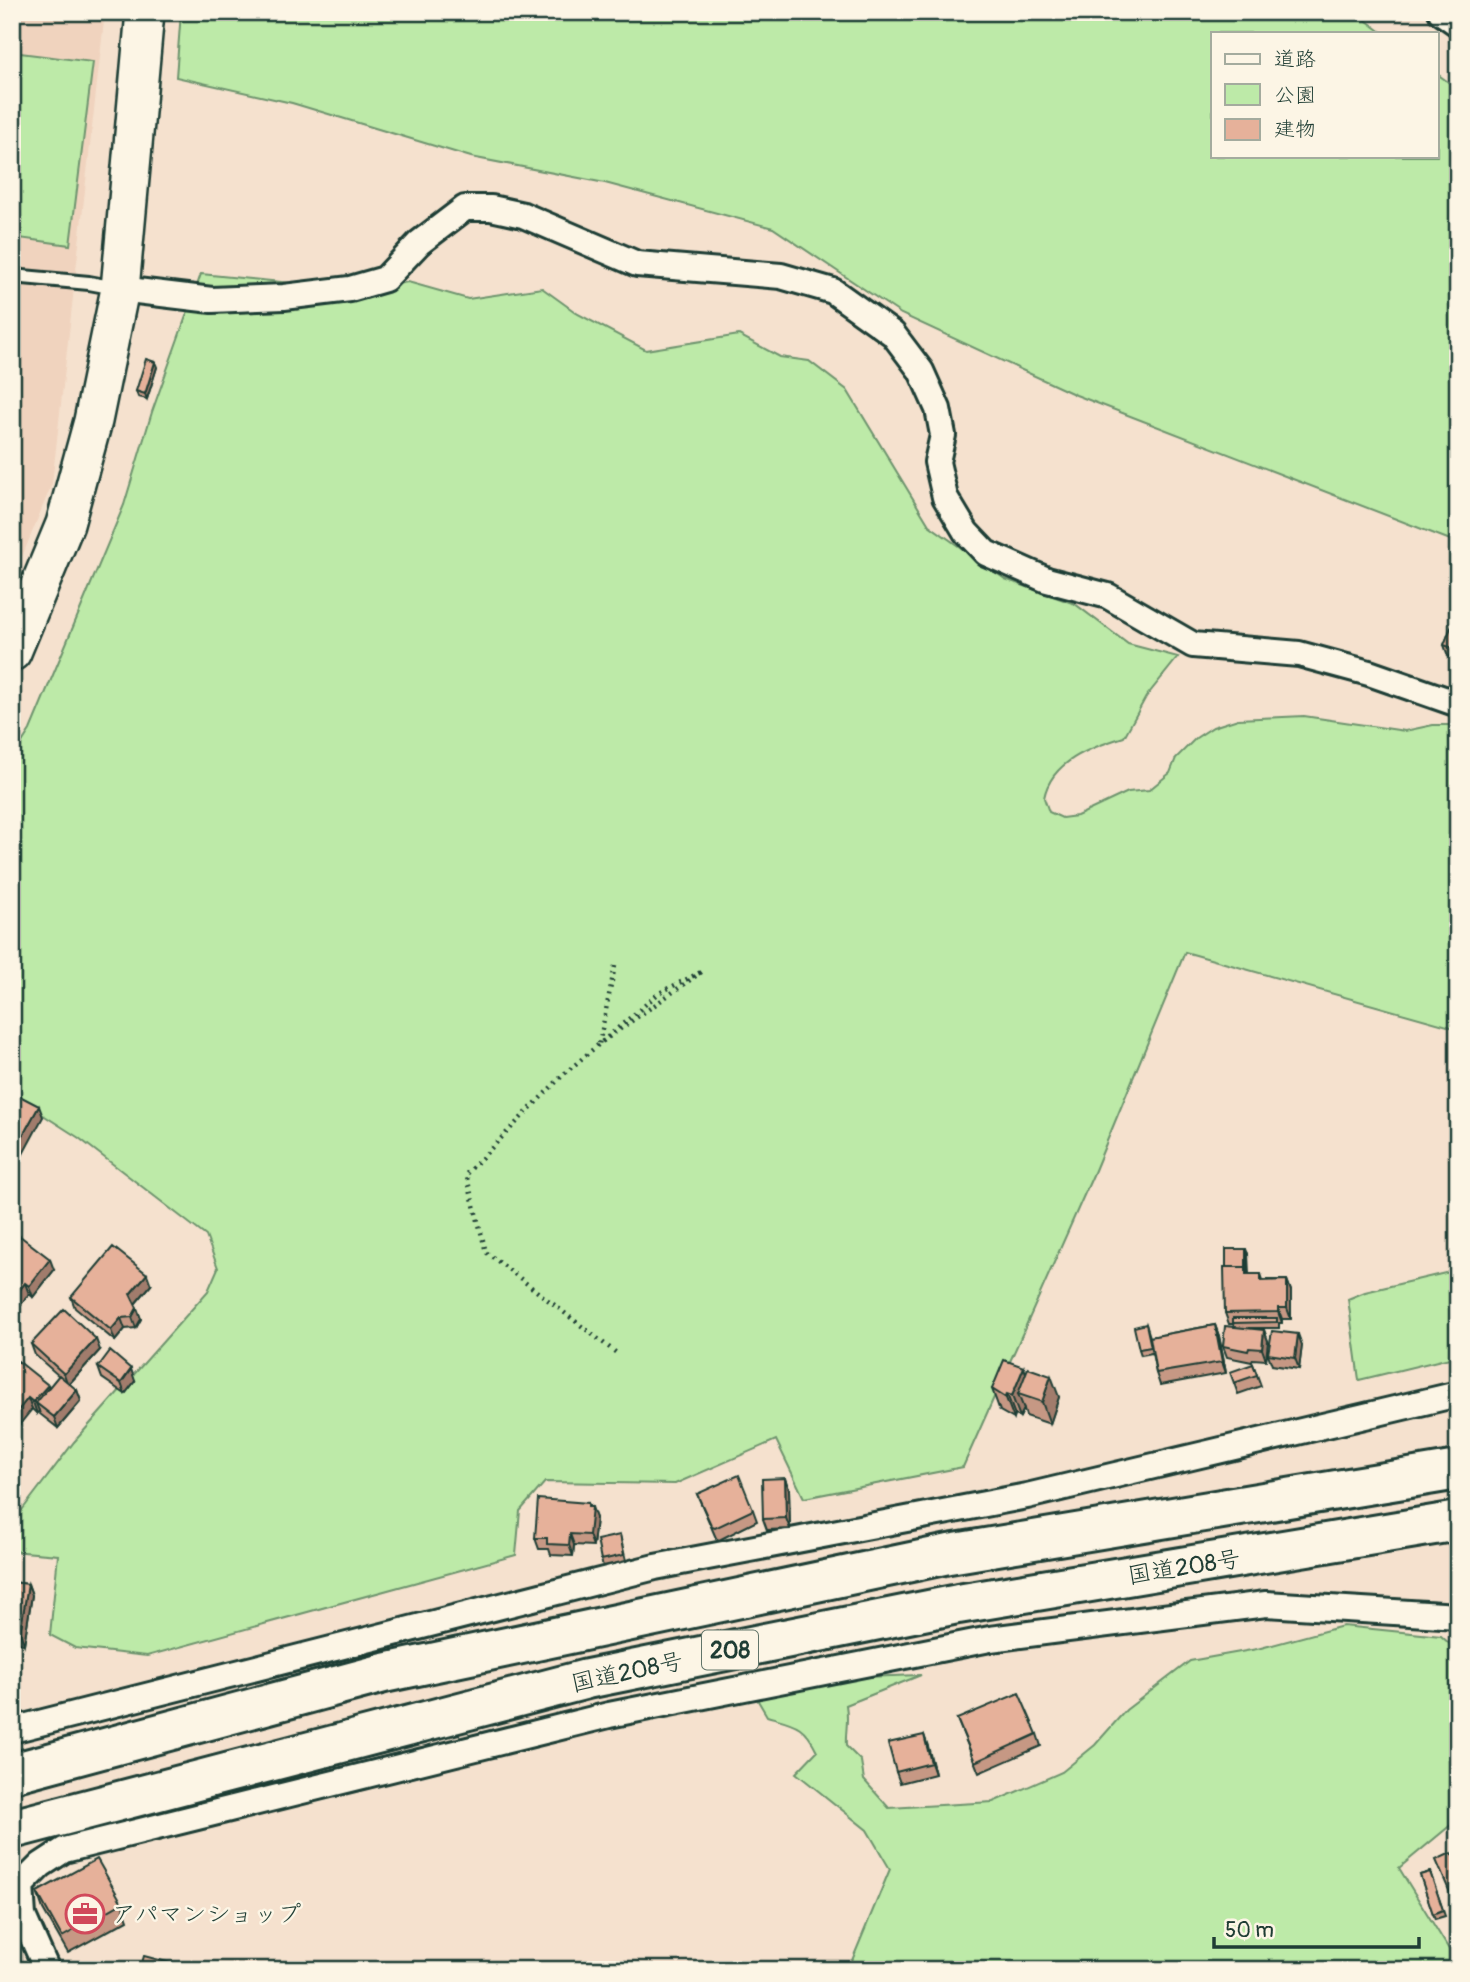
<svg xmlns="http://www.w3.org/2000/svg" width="1470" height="1982" font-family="Pangolin,'Klee One',sans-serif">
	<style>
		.built { fill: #f0d3be }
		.green { fill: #bdeaa8; stroke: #6e946e; stroke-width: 2 }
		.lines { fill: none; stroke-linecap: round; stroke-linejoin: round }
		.lane-casing { stroke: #1f3d34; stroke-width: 18 }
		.street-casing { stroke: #1f3d34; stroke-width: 30 }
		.secondary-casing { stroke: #1f3d34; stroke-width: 42 }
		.highway-casing { stroke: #1f3d34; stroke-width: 44 }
		.path { stroke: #1f3d34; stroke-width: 4.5; stroke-dasharray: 2 5; stroke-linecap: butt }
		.lane { stroke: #fcf5e5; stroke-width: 12 }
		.street { stroke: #fcf5e5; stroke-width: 24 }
		.secondary { stroke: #fcf5e5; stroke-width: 37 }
		.highway { stroke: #fcf5e5; stroke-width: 38 }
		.wall { fill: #c69884; stroke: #1f3d34; stroke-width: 2 }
		.shaded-wall { fill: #a17c6c; stroke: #1f3d34; stroke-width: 2 }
		.building { fill: #e6b19a; stroke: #1f3d34; stroke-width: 2 }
		.labels { text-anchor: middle; stroke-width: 5; stroke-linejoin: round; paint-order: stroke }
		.shield { fill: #fcf5e5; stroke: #617469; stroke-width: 2 }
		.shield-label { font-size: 23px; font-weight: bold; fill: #1f3d34 }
		.street-label { font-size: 24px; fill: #1f3d34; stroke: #fcf5e5 }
		.poi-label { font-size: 24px; fill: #1f3d34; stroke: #fcf5e5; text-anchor: start }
	</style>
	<rect width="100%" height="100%" fill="#f5e1ce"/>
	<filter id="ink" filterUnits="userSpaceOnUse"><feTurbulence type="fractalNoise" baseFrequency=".0143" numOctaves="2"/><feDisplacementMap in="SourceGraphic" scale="14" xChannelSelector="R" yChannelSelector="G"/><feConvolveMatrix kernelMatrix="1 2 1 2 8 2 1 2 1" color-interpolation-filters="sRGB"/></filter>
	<g filter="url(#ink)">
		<path class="built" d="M12,12H105L52,484L12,581Z"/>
		<path class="green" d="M181,12H1355L1383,33H1213V156H1437V74L1458,89V543L1076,395L901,314L773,228L605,183L471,157L292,103L176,77Z
			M12,52L93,62L70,245L12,237Z
			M201,274L362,290L408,282L468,299L542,288L578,314L646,350L739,335L780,357L809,361L847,390L929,525L1005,579L1075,604L1128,644L1178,657L1146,697L1124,737C1092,747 1051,761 1044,798L1049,812L1062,818L1077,816L1128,792L1149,790L1170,773L1176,758L1196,738L1213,727L1238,719L1304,716L1405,731L1433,725H1458V1029L1185,952L1093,1175L963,1467L804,1498L776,1440L675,1484L545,1482L520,1511L516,1555L147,1656L75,1648L50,1635L58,1555L12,1551V1524L19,1514L74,1442L208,1291L218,1268L206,1236L79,1138L12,1095V758L30,730L124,505L152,412Z
			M1458,1270V1356L1359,1380L1348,1299L1365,1292Z
			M1343,1626L1441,1636L1452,1646L1458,1714V1819L1399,1868L1458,1964V1970H848L890,1869L867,1830L796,1773L817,1751C804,1724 795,1724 767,1716L754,1694L834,1678L921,1675L846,1705C849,1722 845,1730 846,1746L861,1761L864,1780L889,1808L993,1802L1062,1772L1095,1745L1126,1710L1190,1661L1257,1649Z"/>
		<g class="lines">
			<defs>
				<path id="lane" d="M12,276L89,283L116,288"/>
				<path id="street" d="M1441,12L1458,24
					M120,289L212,300L284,297L350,289L385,279L419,243L465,208H491L523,215L637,264L781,276L833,291L893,334L921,371L938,409L943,435L937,462L945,497L966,532L986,553L1047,580L1108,596L1193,645L1299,654L1369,673L1458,704
					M12,1730L655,1567L1027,1496L1458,1394
					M47,1970L23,1916L21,1885L41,1865L64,1850L609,1715L990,1639L1266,1604L1458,1616"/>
				<path id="secondary" d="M12,652L65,524L93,421L120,289L145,12"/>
				<path id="highway" d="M12,1773L384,1673L949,1554L1458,1470
					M12,1829L587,1679L958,1604L1458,1521"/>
			</defs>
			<use href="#lane" class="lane-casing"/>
			<use href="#street" class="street-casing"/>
			<use href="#secondary" class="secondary-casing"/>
			<use href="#highway" class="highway-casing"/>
			<path class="path" d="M615,966L599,1044L703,971L659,993L564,1074L466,1174L486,1252L619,1355"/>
			<use href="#lane" class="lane"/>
			<use href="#street" class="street"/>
			<use href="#secondary" class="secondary"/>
			<use href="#highway" class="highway"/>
		</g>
		<path class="wall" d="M157,367L147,399L138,397L136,391Z
			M1458,610V660L1448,656L1444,645Z
			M1458,664V683L1455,682L1453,676Z
			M12,1246L54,1270L33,1297L29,1294L19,1307L12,1302Z
			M1248,1254L1249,1274H1261L1263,1280H1287L1291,1291V1319H1282V1323H1279V1328H1249L1264,1330L1268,1341L1266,1360L1253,1359L1252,1362L1227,1357L1223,1346L1234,1327L1233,1324H1229L1225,1313L1226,1267Z
			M151,1285L135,1304L141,1319L136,1328L125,1329L115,1341L75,1308L71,1297Z
			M1146,1324L1150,1337L1215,1325L1219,1336L1226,1373L1160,1385L1156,1373L1152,1353L1141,1355L1139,1349Z
			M31,1344L100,1350L69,1384L77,1390L81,1401L58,1428L40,1414L39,1411L37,1414L32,1409L12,1367L49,1388L59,1376L35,1355Z
			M1302,1345L1299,1369L1272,1365L1268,1354Z
			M1253,1364L1261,1386L1238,1394L1234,1383Z
			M98,1367L135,1381L125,1394L102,1378Z
			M1026,1374L1059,1397L1050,1424L1026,1416L1024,1409L1020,1417L1015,1415L1014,1419L1000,1411L992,1389Z
			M789,1489L790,1529L767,1530L763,1519Z
			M697,1494L753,1510L757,1521L719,1540L716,1538Z
			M588,1503L596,1518L593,1546L574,1545L573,1556L551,1555L549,1549H539L535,1538Z
			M620,1535L626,1561L603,1566L601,1560Z
			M12,1582L28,1584L32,1595L24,1644L12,1642Z
			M957,1719L1037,1734L1041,1746L979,1773Z
			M924,1735L935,1774L900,1783L896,1772Z
			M1430,1872L1445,1916L1435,1919L1420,1875Z
			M37,1892L122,1903L128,1920L68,1953L43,1909Z"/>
		<path class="shaded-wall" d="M155,362L157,367L147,399L145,394Z
			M39,1106L43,1117L16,1167L12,1155Z
			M1246,1249L1248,1254V1273L1250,1278L1246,1274Z
			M50,1259L54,1270L33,1297L29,1286Z
			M147,1274L151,1285L134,1305L130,1294Z
			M1287,1280L1291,1291V1319L1287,1308Z
			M25,1283L29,1294L19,1307L15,1296Z
			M137,1308L141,1319L136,1328L132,1317Z
			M1278,1308L1282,1319V1323L1278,1312Z
			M121,1318L125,1329L115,1341L111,1330Z
			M1215,1325L1219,1336L1226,1373L1222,1362Z
			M1264,1330L1268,1341L1266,1360L1262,1349Z
			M1298,1334L1302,1345L1299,1369L1295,1358Z
			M96,1339L100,1350L68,1385L64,1374Z
			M1024,1367L1031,1389L1018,1394L1024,1409L1020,1417L1012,1396Z
			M131,1369L135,1381L125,1394L121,1383Z
			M1051,1376L1059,1397L1050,1424L1042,1402Z
			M48,1385L52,1397L36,1403L39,1411L37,1414L33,1402Z
			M77,1390L81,1401L58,1428L54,1417Z
			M1007,1394L1015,1415L1014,1419L1006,1398Z
			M28,1398L32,1409L12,1434V1418Z
			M785,1478L789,1489L790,1529L786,1518Z
			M588,1503L591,1512L592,1507L596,1518L593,1546L589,1535Z
			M570,1534L574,1545L573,1556L569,1545Z
			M28,1584L32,1595L24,1644L20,1633Z
			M924,1735L928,1746L935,1774L931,1763Z"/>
		<path class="building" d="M146,359L155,362L145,394L136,391Z
			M1458,610V650L1444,645Z
			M1458,664V678L1453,676Z
			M12,1092L39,1106L12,1155Z
			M20,1236L50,1259L29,1286L25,1283L15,1296L12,1294V1246Z
			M113,1247L147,1274L130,1294L137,1308L132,1317L121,1318L111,1330L71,1297Z
			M1226,1249H1246V1267H1226Z
			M1224,1267H1246V1274H1261V1281L1287,1280V1308H1278V1312L1225,1313Z
			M64,1309L96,1339L64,1374L31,1344Z
			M1233,1318H1277V1322L1233,1323Z
			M1146,1324L1151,1347L1139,1349L1134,1327Z
			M1215,1325L1222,1362L1156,1373L1150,1337Z
			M1225,1326L1264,1330L1262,1349L1249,1348L1248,1351L1223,1346Z
			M1272,1331L1298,1334L1295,1358L1268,1354Z
			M110,1351L131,1369L121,1383L98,1367Z
			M1004,1360L1024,1367L1012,1396L1007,1394L1006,1398L992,1389Z
			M18,1361L48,1385L33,1402L28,1398L12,1418V1367Z
			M1253,1364L1257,1375L1234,1383L1230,1372Z
			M1028,1368L1051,1376L1042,1402L1018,1394Z
			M59,1375L77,1390L54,1417L36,1403Z
			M739,1475L753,1510L715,1528L712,1527L697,1494Z
			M785,1478L786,1518L763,1519L762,1479Z
			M538,1499L588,1503V1507H592L589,1535L570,1534L569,1545L547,1544V1538H535Z
			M620,1535L624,1555L601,1560L597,1540Z
			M12,1582L28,1584L20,1633L12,1632Z
			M1455,1641H1458V1684H1456Z
			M1019,1693L1037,1734L975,1762L957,1719Z
			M924,1735L931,1763L896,1772L888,1743Z
			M1451,1853L1453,1856L1458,1854L1457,1909L1436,1860Z
			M97,1859L122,1903L62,1937L37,1892Z
			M1430,1872L1443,1910L1433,1914L1420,1875Z
			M144,1956L182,1966L181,1970H140Z"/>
	</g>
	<defs>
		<symbol id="office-ring" viewBox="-11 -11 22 22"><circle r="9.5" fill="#fcf5e5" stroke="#d1495b" stroke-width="1.5"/><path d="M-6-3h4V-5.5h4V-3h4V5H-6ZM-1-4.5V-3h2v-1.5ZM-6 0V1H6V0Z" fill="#d1495b"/></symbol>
	</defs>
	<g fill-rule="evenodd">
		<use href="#office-ring" x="63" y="1892" width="44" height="44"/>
	</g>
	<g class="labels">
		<rect class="shield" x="702" y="1630.5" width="56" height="39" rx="5"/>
		<g class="shield-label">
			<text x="730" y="1658">208</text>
		</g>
		<g class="street-label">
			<text transform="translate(1184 1567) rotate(-9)" y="8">国道208号</text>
			<text transform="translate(627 1672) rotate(-12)" y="8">国道208号</text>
		</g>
		<g class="poi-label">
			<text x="112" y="1922">アパマンショップ</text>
		</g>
	</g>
	<rect width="1470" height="1982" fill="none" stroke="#fcf5e5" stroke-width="42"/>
	<rect x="21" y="21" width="1428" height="1940" fill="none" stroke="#1f3d34" stroke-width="2.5" filter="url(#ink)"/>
	<rect x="1211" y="32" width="228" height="126" fill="#fcf5e5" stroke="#a4ab9e" stroke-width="2"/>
	<rect x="1225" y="54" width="35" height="10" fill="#fcf5e5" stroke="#a4ab9e" stroke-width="2"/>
	<text x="1274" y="66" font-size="21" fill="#1f3d34">道路</text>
	<rect x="1225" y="84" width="35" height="21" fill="#bdeaa8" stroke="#a4ab9e" stroke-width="2"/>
	<text x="1274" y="102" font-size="21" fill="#1f3d34">公園</text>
	<rect x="1225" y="119" width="35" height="21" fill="#e6b19a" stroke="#a4ab9e" stroke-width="2"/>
	<text x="1274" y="136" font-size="21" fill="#1f3d34">建物</text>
	<path d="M1214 1937v10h205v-10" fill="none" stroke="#1f3d34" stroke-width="3.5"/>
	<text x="1225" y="1937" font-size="21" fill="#1f3d34" stroke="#fcf5e5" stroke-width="5" paint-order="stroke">50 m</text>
</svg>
